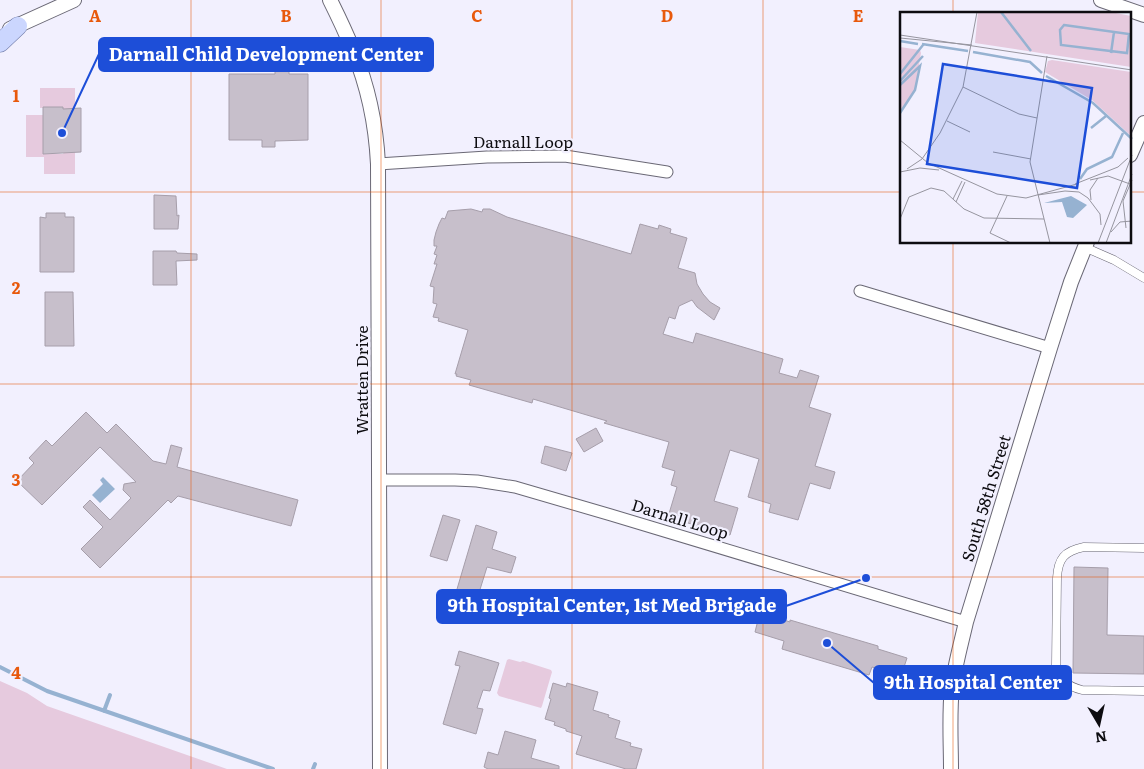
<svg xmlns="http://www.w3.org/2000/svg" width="1144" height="769" font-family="Literata,serif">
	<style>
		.green { fill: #e6cade }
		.water { fill: #96b2d1 }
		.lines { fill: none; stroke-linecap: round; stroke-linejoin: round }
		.stream { stroke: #96b2d1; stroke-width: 4 }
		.building { fill: #c7bfcb; stroke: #a69eaa }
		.pedestrian-casing { stroke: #6a6875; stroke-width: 9 }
		.minor-casing { stroke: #6a6875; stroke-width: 13 }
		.tertiary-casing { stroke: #6a6875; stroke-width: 16 }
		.primary-casing { stroke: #727daa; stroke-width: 19 }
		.pedestrian { stroke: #fff; stroke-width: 8 }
		.minor { stroke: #fff; stroke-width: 11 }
		.tertiary { stroke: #fff; stroke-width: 14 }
		.primary { stroke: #cbd6fe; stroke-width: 18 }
		.grid { fill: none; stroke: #e8590c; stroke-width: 1; stroke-opacity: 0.55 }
		.labels { text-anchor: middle; stroke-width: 4.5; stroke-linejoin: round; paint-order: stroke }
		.street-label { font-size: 16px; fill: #0d0c10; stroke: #f2f0fe }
		.inset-river { fill: none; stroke: #96b2d1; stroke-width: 2.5 }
		.inset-road { fill: none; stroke: #96959f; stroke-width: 1 }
		.view { fill: #1d4ed8; fill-opacity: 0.15; stroke: #1d4ed8; stroke-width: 2.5 }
		.inset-edge { fill: none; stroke: #0d0c10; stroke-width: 2.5 }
		.grid-label { font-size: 16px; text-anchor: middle; font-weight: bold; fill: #e8590c; stroke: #f2f0fe; stroke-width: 4.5; stroke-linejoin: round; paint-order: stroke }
		.leader { fill: none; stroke: #1d4ed8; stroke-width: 2 }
		.callout-dot { fill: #1d4ed8; stroke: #f2f0fe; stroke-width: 2 }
		.callout { fill: #1d4ed8; stroke: #1d4ed8; stroke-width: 2 }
		.callout-label { font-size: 18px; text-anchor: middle; font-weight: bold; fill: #fff }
	</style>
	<rect width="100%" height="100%" fill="#f2f0fe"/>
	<path class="green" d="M40,88H75V109H63V107L40,108Z
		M26,115H43V154H63L64,152H75V174H44V157H26Z
		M509,659L520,662L523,661L551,670L552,672L542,706L541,708L499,696L497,693L507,660Z
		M0,681L27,693L47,706L227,769H0Z"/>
	<path class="water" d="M103,477L115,489L100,503L92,495L103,484L100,480Z"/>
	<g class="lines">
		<path class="stream" d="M0,667L47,691L273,769
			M104,711L110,695
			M313,769L315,764"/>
	</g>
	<path class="building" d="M275,59H289V74H308V140L275,141V147H262V140H229V74H275Z
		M43,107H63V109L81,108V152L43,154Z
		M154,195L176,196L177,216L179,215L178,229H154Z
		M471,209L482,212L483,209H490L507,217L631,254L640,224L658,229L659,225L671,229L670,233L687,238L678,268L695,273L697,284L703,294L710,302L720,308L714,320L697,307L692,300L679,306L675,319L669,317L663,334L693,343L696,333L783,359L779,373L797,378L800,370L819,376L809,407L831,414L815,466L835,472L830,489L810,483L798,520L769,512L771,504L748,497L759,459L730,450L714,501L738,508L730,535L688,523L668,517L677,487L671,485L675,471L662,467L669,442L604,423L607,421L533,399L532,403L469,385L471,380L456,376L457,374H455L468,330L438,321L439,318L433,317L437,304L433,303L434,287L430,286L437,264H434L437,255L434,254L437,246H434V240L436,232L439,224L442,218L445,219L448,211Z
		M46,213H65V217H74V272H40V217L46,218Z
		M153,251H176L177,253L197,254V260L176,261L177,285H153Z
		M45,292H73L74,346H45Z
		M86,412L107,433L116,424L153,461L166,464L171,445L182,448L177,467L298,500L291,526L178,496L171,503L168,500L100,568L81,549L103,527L83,507L90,500L110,520L131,498L123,490L124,484L136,482L100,447L42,505L17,481L34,463L29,458L46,440L52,446Z
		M596,428L603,441L584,452L576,439Z
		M545,446L572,453L566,471L541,463Z
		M443,515L460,520L447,561L430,556Z
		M476,525L497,532L492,549L516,557L511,573L487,567L473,612L452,606Z
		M1074,567L1108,568L1107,635L1144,636V674L1073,673Z
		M760,612L790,622V620L878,646V649L907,658L901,676L872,667L869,675L782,649L784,641L755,632Z
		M459,651L499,663L490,691L483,690L477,708L483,709L476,734L443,724L460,666L455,665Z
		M553,683L566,687L567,683L598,692L593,710L609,715L608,717L620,721L615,738L631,743L630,746L642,749L636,769H626L576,754L582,736L566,731V729L554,725L555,722L545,719L551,699L549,698Z
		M505,731L536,740L531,758L559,766V769H488L484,767L488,752L498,755Z"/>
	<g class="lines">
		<defs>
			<path id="pedestrian" d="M1084,247L1114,260L1144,278
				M1144,548L1084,547C1064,551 1058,559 1057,578L1056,665C1059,680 1067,686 1082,690L1144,691"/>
			<path id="minor" d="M378,164L487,157L565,156L667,172
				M860,291L1050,348
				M379,480H455L477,481L515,487L611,515L966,622"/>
			<path id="tertiary" d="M330,0C338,16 346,33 353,50C368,86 376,124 378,164L380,769
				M1101,0L1144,15
				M10,29L74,0
				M1130,155L1144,123
				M951,769C951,742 949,714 952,687C955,665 961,644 966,622L1050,348L1071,282L1087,242"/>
			<path id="primary" d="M0,43L18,26"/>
		</defs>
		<use href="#pedestrian" class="pedestrian-casing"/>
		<use href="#minor" class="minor-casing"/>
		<use href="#tertiary" class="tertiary-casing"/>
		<use href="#primary" class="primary-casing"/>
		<use href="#pedestrian" class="pedestrian"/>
		<use href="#minor" class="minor"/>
		<use href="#tertiary" class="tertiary"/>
		<use href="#primary" class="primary"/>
	</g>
	<path class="grid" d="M191,0V769M381,0V769M572,0V769M763,0V769M953,0V14M0,192H902M1130,192H1144M953,242V769M0,384H1144M0,577H1144"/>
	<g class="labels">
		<g class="street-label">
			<text x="523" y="148">Darnall Loop</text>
			<text transform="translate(362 380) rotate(-90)" y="6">Wratten Drive</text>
			<text transform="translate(986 498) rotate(-73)" y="6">South 58th Street</text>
			<text transform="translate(680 519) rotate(17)" y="6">Darnall Loop</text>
		</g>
	</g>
	<g transform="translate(900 12)">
		<rect width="231" height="231" fill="#f2f0fe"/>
		<path d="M78,0H211L231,4V55L75,31ZM0,35L20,38L21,41L15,77L0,100ZM152,48L231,60V124L192,88L145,60L148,49Z" fill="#e6cade"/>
		<path d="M171,184L187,193L173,206L167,205L162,190L144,191Z" fill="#96b2d1"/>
		<path class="inset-river" d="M101,0L131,39M164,13L229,22L227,41L161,33L160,18ZM0,29L18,32M22,32L68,39M73,40L130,50L142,61M211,41L214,20M0,62L23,33M146,64L193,91L232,127M0,69L23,44M0,73L20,54L15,78L0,101M191,116L206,104M180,167L187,157L212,145L223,121"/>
		<path class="inset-road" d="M0,23L232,58M0,26L72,33M147,44L130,150L150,231M63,75L119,102L137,106M47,109L70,120M0,128L28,151L97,182L126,186L177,172M93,140L131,147M7,157L22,147L40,121L63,75L77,0M0,160L20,156L39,158M190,168L208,164L230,172M175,172L218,155L228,146M165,179L179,180L188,186L200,202L201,213M138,183L165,179M107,184L90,221L111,231M53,187L62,169M191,188L190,178L198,166M56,190L65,170M0,207L9,185L31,176L44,179L64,197L84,206L144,207M226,216L223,189L232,168M211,220L220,210L232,209M198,231L232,143M206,231L232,162"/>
		<path class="view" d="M43,52L192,76L177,176L27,152Z"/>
		<rect width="231" height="231" class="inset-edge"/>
	</g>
	<g class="grid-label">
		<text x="95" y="22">A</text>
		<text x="286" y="22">B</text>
		<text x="477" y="22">C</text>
		<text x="667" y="22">D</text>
		<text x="858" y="22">E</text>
		<text x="16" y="102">1</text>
		<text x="16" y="294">2</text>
		<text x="16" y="486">3</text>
		<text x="16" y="679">4</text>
	</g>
	<path class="leader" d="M62 133L99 54M866 578L786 606M827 643L874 683"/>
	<g class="callout-dot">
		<circle cx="62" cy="133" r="5"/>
		<circle cx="866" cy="578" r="5"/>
		<circle cx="827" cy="643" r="5"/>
	</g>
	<g class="callout">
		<rect x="99" y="38" width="334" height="33" rx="5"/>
		<rect x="437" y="590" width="349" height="33" rx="5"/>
		<rect x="874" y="666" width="197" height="33" rx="5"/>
	</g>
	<g class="callout-label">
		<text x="266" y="61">Darnall Child Development Center</text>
		<text x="612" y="612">9th Hospital Center, 1st Med Brigade</text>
		<text x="973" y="689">9th Hospital Center</text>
	</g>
	<g transform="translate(1099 724) rotate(171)" stroke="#f2f0fe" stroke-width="4" paint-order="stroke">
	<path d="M0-4L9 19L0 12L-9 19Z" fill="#0d0c10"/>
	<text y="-8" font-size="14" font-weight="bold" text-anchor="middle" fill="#0d0c10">N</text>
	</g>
</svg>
